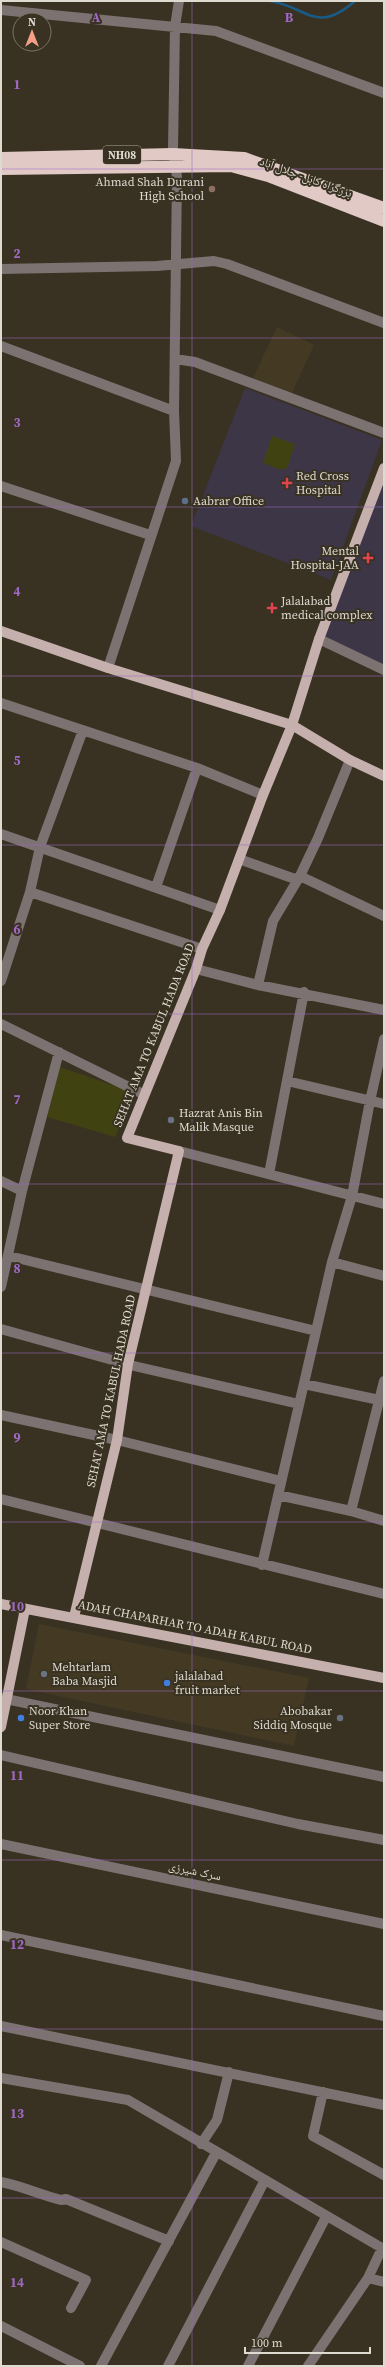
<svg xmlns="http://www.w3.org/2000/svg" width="385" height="2367" font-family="'Source Serif 4','Noto Naskh Arabic',serif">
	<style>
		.built { fill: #443a24 }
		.medical { fill: #3d3647 }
		.green { fill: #404311 }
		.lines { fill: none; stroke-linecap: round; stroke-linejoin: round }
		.stream { stroke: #1a5a86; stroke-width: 2.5 }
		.minor { stroke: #7c7271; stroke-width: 10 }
		.major { stroke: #c5b0ae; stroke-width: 10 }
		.highway { stroke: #e1c9c6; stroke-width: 12 }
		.grid { fill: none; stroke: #9e69c5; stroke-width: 1; stroke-opacity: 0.55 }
		.education-dot { fill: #8d6e63; stroke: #393222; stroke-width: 1.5 }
		.health-dot { fill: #e0444e; stroke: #393222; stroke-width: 1.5 }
		.service-dot { fill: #5c6f8a; stroke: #393222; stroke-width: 1.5 }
		.worship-dot { fill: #6b7280; stroke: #393222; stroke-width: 1.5 }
		.shop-dot { fill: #3f7fe0; stroke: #393222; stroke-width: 1.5 }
		.labels { text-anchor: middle; stroke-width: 4; stroke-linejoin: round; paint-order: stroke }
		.shield { fill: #393222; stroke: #aca89c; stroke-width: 1 }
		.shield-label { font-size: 11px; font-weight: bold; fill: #dedad0 }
		.street-label { font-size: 12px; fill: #dedad0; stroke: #393222 }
		.poi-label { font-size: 12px; fill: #dedad0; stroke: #393222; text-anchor: start }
		.grid-label { font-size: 13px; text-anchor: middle; font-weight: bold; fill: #9e69c5; stroke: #393222; stroke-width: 4; stroke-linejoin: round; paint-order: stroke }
	</style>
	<rect width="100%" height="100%" fill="#393222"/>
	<path class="built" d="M277,327L314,345L291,395L253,378Z
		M39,1624L309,1678L294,1746L26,1689Z"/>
	<path class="medical" d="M245,388L382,440L331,580L191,526Z
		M384,477V667L319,639Z"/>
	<path class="green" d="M272,436L295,444L287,468L281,470L263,463Z
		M60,1067L135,1093L115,1137L47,1117Z"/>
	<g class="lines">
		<path class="stream" d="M270,1C308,7 316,35 355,1"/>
		<path class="minor" d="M1,10L216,31L384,93
			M1,269L157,266L214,261L227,264L384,323
			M1,346L174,411
			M175,359L195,362L384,433
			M1,486L150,535
			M319,639L384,670
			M108,668L176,461L174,411L177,177L173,149L175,26L179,1
			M1,703L197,768L263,795
			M1,834L220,910
			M239,859L295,879L300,876L384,916
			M156,887L197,768
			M30,892L202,949
			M196,969L258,985L384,1010
			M1,981L30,892L40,847L83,730
			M258,985L273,921L300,876L318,838L350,760
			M1,1024L143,1094
			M287,1081L384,1104
			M179,1151L384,1204
			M269,1174L304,992
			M1,1181L22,1191
			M9,1256L316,1331
			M332,1262L384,1276
			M1,1287L22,1191L59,1052
			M1,1329L134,1366L299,1404
			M304,1384L384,1401
			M1,1415L117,1440L281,1481
			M278,1495L351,1511L384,1521
			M1,1499L384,1594
			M351,1511L384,1381
			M262,1565L332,1262L352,1196L370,1101L384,1039
			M1,1698L384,1777
			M1,1755L298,1824L384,1840
			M1,1844L384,1924
			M1,1935L384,2016
			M1,2026L384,2105
			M1,2078L128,2100L382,2248L368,2278L384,2282
			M323,2092L313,2136L384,2175
			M201,2144L217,2120L229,2072
			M1,2182C22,2186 41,2195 61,2200L66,2199L169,2241
			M1,2242L86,2280L71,2308
			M1,2326L80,2366
			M101,2366L216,2153
			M168,2366L265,2180
			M248,2366L326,2217
			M308,2366L368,2278"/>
		<path class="major" d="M1,631L108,668L292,725L350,760L384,776
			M1,1604L384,1678
			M74,1617L117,1440L128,1364L179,1151L127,1138L196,969L202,949L220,910L263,795L292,725L319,639L384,468
			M1,1727L25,1609"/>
		<path class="highway" d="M1,158L173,154L244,158L384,208
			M1,169L231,166L268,176L384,221"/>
	</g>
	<path class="grid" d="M192,1V2366M1,169H384M1,338H384M1,507H384M1,676H384M1,845H384M1,1014H384M1,1184H384M1,1353H384M1,1522H384M1,1691H384M1,1860H384M1,2029H384M1,2198H384"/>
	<circle class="education-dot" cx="212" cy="189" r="4"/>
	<g class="health-dot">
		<path d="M285 477h4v4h4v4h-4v4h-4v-4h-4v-4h4z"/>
		<path d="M366 552h4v4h4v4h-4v4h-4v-4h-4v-4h4z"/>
		<path d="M270 602h4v4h4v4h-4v4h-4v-4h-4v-4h4z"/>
	</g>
	<circle class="service-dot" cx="185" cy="501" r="4"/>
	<g class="worship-dot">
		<circle cx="171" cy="1120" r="4"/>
		<circle cx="44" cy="1674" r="4"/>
		<circle cx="340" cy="1718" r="4"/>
	</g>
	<g class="shop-dot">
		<circle cx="167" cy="1683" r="4"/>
		<circle cx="21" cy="1718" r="4"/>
	</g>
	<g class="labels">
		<rect class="shield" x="103" y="146" width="38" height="18" rx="3"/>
		<g class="shield-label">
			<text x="122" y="159">NH08</text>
		</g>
		<g class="street-label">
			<text transform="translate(306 177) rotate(20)" y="4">بزرگراه کابل- جلال آباد</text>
			<text transform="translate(154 1035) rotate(-68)" y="4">SEHAT AMA TO KABUL HADA ROAD</text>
			<text transform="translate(111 1391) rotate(-78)" y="4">SEHAT AMA TO KABUL HADA ROAD</text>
			<text transform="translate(195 1627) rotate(11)" y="4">ADAH CHAPARHAR TO ADAH KABUL ROAD</text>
			<text transform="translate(195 1871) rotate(12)" y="4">سرک شیرزی</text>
		</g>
		<g class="poi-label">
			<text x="204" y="186" text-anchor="end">Ahmad Shah Durani<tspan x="204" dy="14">High School</tspan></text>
			<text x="296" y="480">Red Cross<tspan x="296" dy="14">Hospital</tspan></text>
			<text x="193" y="505">Aabrar Office</text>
			<text x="359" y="555" text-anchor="end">Mental<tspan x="359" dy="14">Hospital-JAA</tspan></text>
			<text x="281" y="605">Jalalabad<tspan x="281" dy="14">medical complex</tspan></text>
			<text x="179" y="1117">Hazrat Anis Bin<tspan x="179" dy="14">Malik Masque</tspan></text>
			<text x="52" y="1671">Mehtarlam<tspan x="52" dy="14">Baba Masjid</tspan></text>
			<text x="175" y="1680">jalalabad<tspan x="175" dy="14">fruit market</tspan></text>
			<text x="29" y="1715">Noor Khan<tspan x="29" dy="14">Super Store</tspan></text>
			<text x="332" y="1715" text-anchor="end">Abobakar<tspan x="332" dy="14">Siddiq Mosque</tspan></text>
		</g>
	</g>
	<g class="grid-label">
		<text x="96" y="22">A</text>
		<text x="289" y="22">B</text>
		<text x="17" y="89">1</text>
		<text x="17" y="258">2</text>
		<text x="17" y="427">3</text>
		<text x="17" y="596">4</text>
		<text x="17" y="765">5</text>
		<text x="17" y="934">6</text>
		<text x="17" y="1104">7</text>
		<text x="17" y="1273">8</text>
		<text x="17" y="1442">9</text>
		<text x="17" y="1611">10</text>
		<text x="17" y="1780">11</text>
		<text x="17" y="1949">12</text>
		<text x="17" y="2118">13</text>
		<text x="17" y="2287">14</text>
	</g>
	<rect width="385" height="2367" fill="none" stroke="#dedad0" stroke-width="4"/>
	<g transform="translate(32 32)"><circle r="19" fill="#393222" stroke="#7b7568"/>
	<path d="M0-3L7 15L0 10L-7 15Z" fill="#f49f86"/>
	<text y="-6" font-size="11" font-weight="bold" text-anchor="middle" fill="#dedad0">N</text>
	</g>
	<path d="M245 2347v6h125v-6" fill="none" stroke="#dedad0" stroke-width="2"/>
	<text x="251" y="2347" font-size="12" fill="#dedad0" stroke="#393222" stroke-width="3" paint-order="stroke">100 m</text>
</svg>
